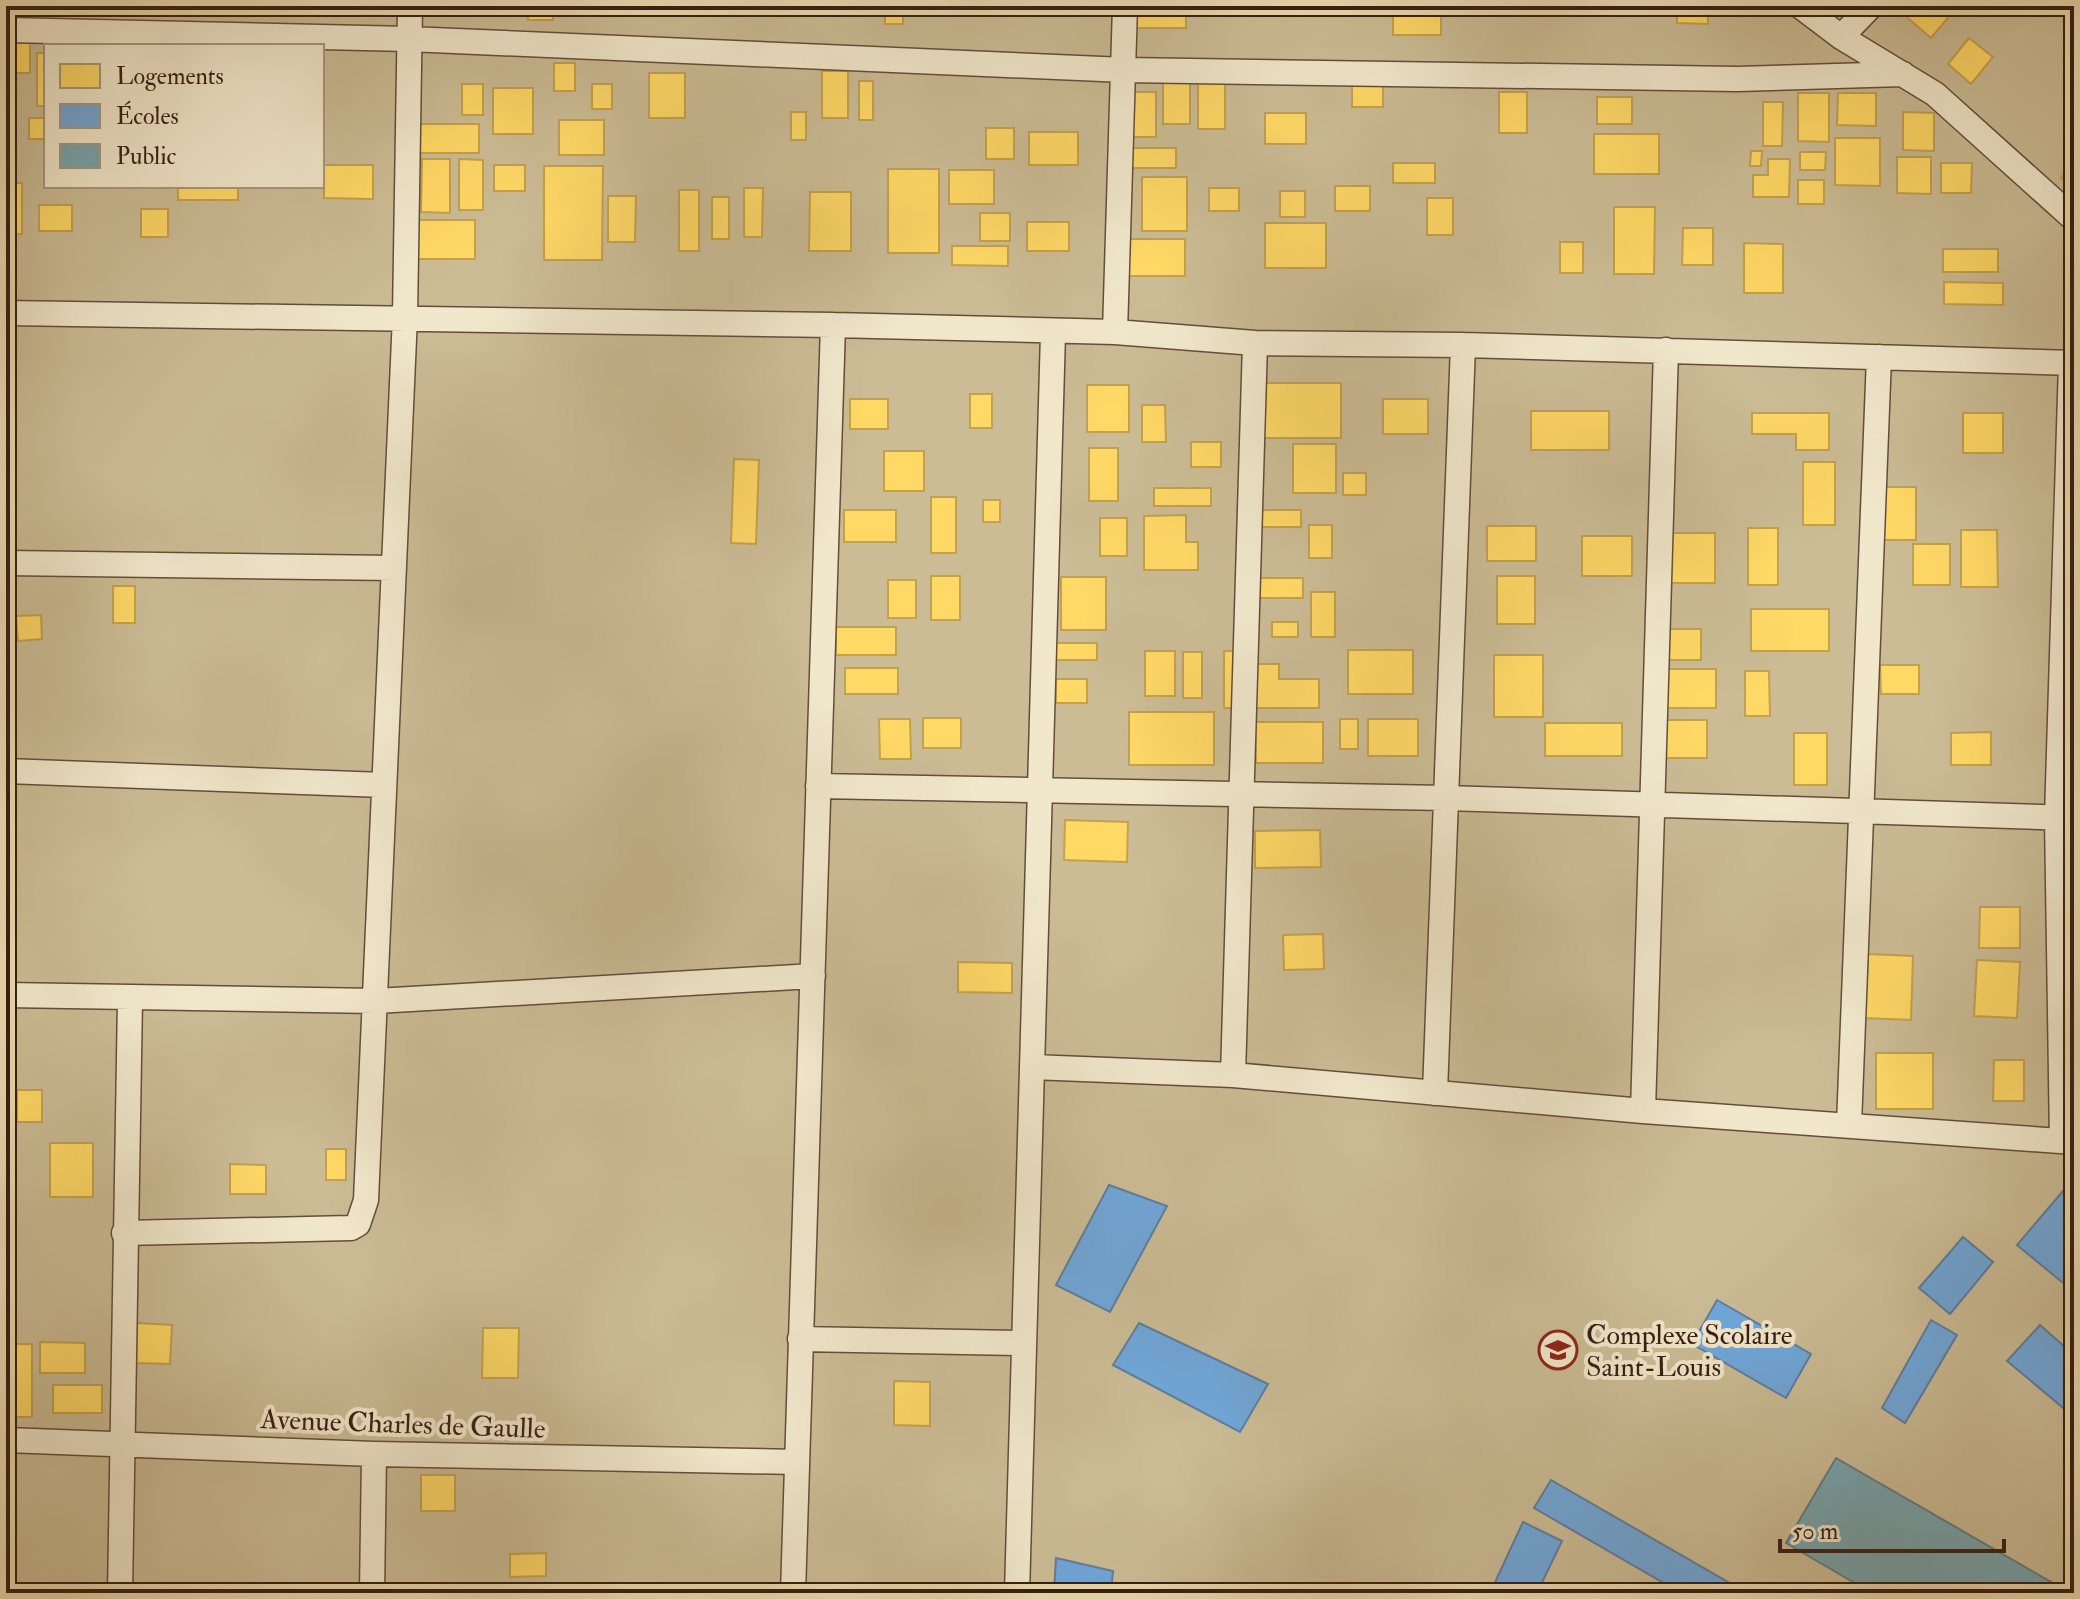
<svg xmlns="http://www.w3.org/2000/svg" width="2080" height="1599" font-family="'IM FELL Double Pica',serif">
	<style>
		.green { fill: #cbbc95; stroke: #826c54; stroke-width: 2; fill-rule: evenodd }
		.homes { fill: #ffd966; stroke: #c4a14d; stroke-width: 2 }
		.schools { fill: #6fa8dc; stroke: #5f7e9f; stroke-width: 2 }
		.public { fill: #76a5af; stroke: #647c80; stroke-width: 2 }
		.lines { fill: none; stroke-linecap: round; stroke-linejoin: round }
		.street-casing { stroke: #654d3a; stroke-width: 27 }
		.street { stroke: #f1e8cc; stroke-width: 24 }
		.labels { text-anchor: middle; stroke-width: 8; stroke-linejoin: round; paint-order: stroke }
		.poi-label { font-size: 28px; fill: #391d12; stroke: #f1e8cc; text-anchor: start }
		.street-label { font-size: 28px; fill: #391d12; stroke: #f1e8cc }
	</style>
	<rect width="100%" height="100%" fill="#e9dcb0"/>
	<filter id="stains"><feTurbulence type="fractalNoise" baseFrequency=".0025" numOctaves="4"/><feColorMatrix values="0 0 0 0 .2 0 0 0 0 .09 0 0 0 0 .02 0 0 0 .5 -.17"/></filter>
	<radialGradient id="worn" r=".72"><stop offset=".6" stop-color="#630" stop-opacity="0"/><stop offset="1" stop-color="#630" stop-opacity=".3"/></radialGradient>
	<path class="green" d="M6,6H2074V1593H6ZM46,46H322V186H46Z"/>
	<path class="homes" d="M459,6H476V10H459Z
		M487,6H512V12H487Z
		M528,6H553V20H528Z
		M752,6H812V10L752,9Z
		M885,6H903V24H885Z
		M927,6H951V10H927Z
		M1029,6H1075V10H1029Z
		M1134,6H1186V28H1134Z
		M1229,6H1264V13H1229Z
		M1393,6H1441V35H1393Z
		M1468,6H1538V14H1468Z
		M1677,6H1708V24L1677,23Z
		M1910,6H1943L1952,13L1931,38L1903,14Z
		M1969,38L1993,57L1971,84L1948,64Z
		M16,41H30V73H16Z
		M37,53H46V106H37Z
		M554,63H575V91H554Z
		M822,71H848V118H822Z
		M649,73H685V118H649Z
		M859,81H873V120H859Z
		M1163,82H1190V124H1163Z
		M1198,83L1225,84V129H1198Z
		M462,84H483V115H462Z
		M592,84H612V109H592Z
		M1352,85H1383V107H1352Z
		M493,88H533V134H493Z
		M1131,92H1156V137H1130Z
		M1499,92H1527V133H1499Z
		M1798,93H1829V142L1798,141Z
		M1838,93H1876V126L1837,125Z
		M1597,97H1632V124H1597Z
		M1763,102H1783L1782,146H1763Z
		M2074,111V128L2065,121Z
		M791,112H806V140H791Z
		M1903,112L1934,113V151L1903,150Z
		M1265,113H1306V144H1265Z
		M29,118H46V139H29Z
		M559,120H604V155H559Z
		M417,124H479V153H417Z
		M986,128H1014V159H986Z
		M1029,132H1078V165H1029Z
		M1594,134H1659V174H1594Z
		M1835,138H1880V186L1835,185Z
		M1131,148H1176V168H1131Z
		M1751,151H1762L1761,166H1750Z
		M1800,152H1826L1825,170H1800Z
		M1897,157H1931V194L1897,193Z
		M422,159H450V213L421,212Z
		M459,159L483,160V210H459Z
		M1768,159H1790L1789,197H1753V175H1768Z
		M2074,162V190L2061,178Z
		M1393,163H1435V183H1393Z
		M1941,163H1972L1971,193H1941Z
		M324,165H373V199L324,198Z
		M494,165H525V191H494Z
		M544,166H603L602,260H544Z
		M888,169H939V253H888Z
		M949,170H994V204H949Z
		M1142,177H1187V231H1142Z
		M1798,180H1824V204H1798Z
		M6,183H22V234H6Z
		M178,186H238V200H178Z
		M1335,186H1370V211H1335Z
		M744,188H763L762,237H744Z
		M1209,188H1239V211H1209Z
		M679,190H699V251H679Z
		M1280,191H1305V217H1280Z
		M810,192H851V251H809Z
		M608,196H636L635,242H608Z
		M712,197H729V239H712Z
		M1427,198H1453V235H1427Z
		M39,205H72V231H39Z
		M1614,207H1655L1654,274H1614Z
		M141,209H168V237H141Z
		M980,213H1010V241H980Z
		M412,220H475V259H412Z
		M1027,222H1069V251H1027Z
		M1265,223H1326V268H1265Z
		M1683,228H1713V265H1682Z
		M1128,239H1185V276H1128Z
		M1560,242H1583V273H1560Z
		M1744,243L1783,244V293H1744Z
		M952,246H1008V266L952,265Z
		M1943,249H1998V272H1943Z
		M1944,282L2003,283V305L1944,304Z
		M1259,383H1341V438H1260Z
		M1087,385H1129V432H1087Z
		M970,394H992V428H970Z
		M850,399H888V429H850Z
		M1383,399H1428V434H1383Z
		M1142,405H1165L1166,442H1142Z
		M1531,411H1609V450H1531Z
		M1752,413H1829V450H1796V434H1752Z
		M1963,413H2003V453H1963Z
		M1191,442H1221V467H1191Z
		M1293,444H1336V493H1293Z
		M1089,448H1118V501H1089Z
		M884,451H924V491H884Z
		M734,459L759,460L756,544L731,543Z
		M1803,462H1835V525H1803Z
		M1343,473H1366V495H1343Z
		M1882,487H1916V540H1882Z
		M1154,488H1211V506H1154Z
		M931,497H956V553H931Z
		M983,500H1000V522H983Z
		M844,510H896V542H844Z
		M1262,510H1301V527H1262Z
		M1186,515V542H1198V570H1144V516Z
		M1100,518H1127V556H1100Z
		M1309,525H1332V558H1309Z
		M1487,526H1536V561H1487Z
		M1748,528H1778V585H1748Z
		M1961,530H1997L1998,587H1961Z
		M1668,533H1715V583H1668Z
		M1582,536H1632V576H1582Z
		M1913,544H1950V585H1913Z
		M931,576H960V620H931Z
		M1497,576H1535V624H1497Z
		M1061,577H1106V630H1061Z
		M1255,578H1303V598H1255Z
		M888,580H916V618H888Z
		M113,586H135V623H113Z
		M1311,592H1335V637H1311Z
		M1751,609H1829V651H1751Z
		M41,615L42,639L18,641L16,616Z
		M1272,622H1298V637H1272Z
		M836,627H896V655H836Z
		M1663,629H1701V660H1663Z
		M1049,643H1097V660H1049Z
		M1348,650H1413V694H1348Z
		M1145,651H1175V696H1145Z
		M1224,651H1238V708H1224Z
		M1183,652H1202V698H1183Z
		M1494,655H1543V717H1494Z
		M1254,664H1279V679H1319V708H1254Z
		M1880,665H1919V694H1881Z
		M845,668H898V694H845Z
		M1664,669H1716V708H1664Z
		M1745,671H1769L1770,716H1745Z
		M1056,679H1087V703H1056Z
		M1129,712H1214V765H1129Z
		M923,718H961V748H923Z
		M879,719H910L911,759H880Z
		M1340,719H1358V749H1340Z
		M1368,719H1418V756H1368Z
		M1659,720H1707V758H1659Z
		M1255,722H1323V763H1256Z
		M1545,723H1622V756H1545Z
		M2066,730L2074,731V799H2064Z
		M1991,732V765H1951V733Z
		M1794,733H1827V785H1794Z
		M1065,820L1128,822L1127,862L1064,860Z
		M1320,830L1321,867L1255,868V831Z
		M1980,907H2020V948H1979Z
		M1323,934L1324,969L1284,970L1283,935Z
		M1868,954L1913,956L1911,1020L1865,1018Z
		M1977,960L2020,962L2017,1018L1974,1016Z
		M958,962L1012,963V993L958,992Z
		M1876,1053H1933V1109H1876Z
		M1994,1060H2024V1101H1993Z
		M17,1090H42V1122H17Z
		M50,1143H93V1197H50Z
		M326,1149H346V1180H326Z
		M230,1164L266,1165V1194H230Z
		M137,1323L172,1325L170,1364L136,1363Z
		M483,1328H519L518,1378H482Z
		M40,1342L85,1343V1373H40Z
		M8,1344H32V1417H8Z
		M894,1381L930,1382V1426L894,1425Z
		M53,1385H102V1413H53Z
		M421,1475H455V1511H421Z
		M546,1553V1576L510,1577V1554Z"/>
	<path class="schools" d="M2074,1178V1292L2017,1245Z
		M1109,1185L1167,1206L1110,1312L1056,1285Z
		M1963,1237L1993,1262L1950,1314L1919,1288Z
		M1717,1300L1811,1354L1786,1398L1692,1344Z
		M1931,1320L1957,1335L1905,1423L1882,1408Z
		M1139,1323L1268,1384L1240,1432L1113,1365Z
		M2040,1325L2074,1355V1417L2007,1361Z
		M1551,1480L1747,1593H1681L1534,1508Z
		M1523,1522L1562,1541L1537,1593H1490Z
		M1056,1558L1113,1571L1111,1593H1054Z
		M1154,1586L1170,1593H1149Z"/>
	<path class="public" d="M1836,1458L2051,1582L2045,1593H1872L1786,1543Z"/>
	<g class="lines">
		<defs>
			<path id="street" d="M1800,6L1841,37L1935,94L2074,219
				M6,30L409,39L1125,70L1737,79L1903,74
				M1841,37L1871,6
				M6,313L833,325L1115,332L1255,343L1463,345L2074,363
				M1115,332L1125,6
				M6,563L394,568
				M6,771L384,785
				M818,786L1445,798L2074,818
				M6,995L376,1001L813,976
				M1032,1067L1233,1075L1643,1111L2074,1142
				M1233,1075L1255,343
				M1435,1093L1463,345
				M1643,1111L1666,350
				M1849,1125L1879,357
				M2062,1141L2057,817L2071,363
				M124,1233L351,1228L358,1224L366,1200L405,316L410,6
				M800,1339L1022,1343
				M6,1440L374,1454L797,1462
				M120,1593L130,999
				M372,1593L374,1454
				M793,1593L833,325
				M1017,1593L1053,333"/>
		</defs>
		<use href="#street" class="street-casing"/>
		<use href="#street" class="street"/>
	</g>
	<defs>
		<symbol id="school-ring" viewBox="-11 -11 22 22"><circle r="9.5" fill="#f1e8cc" stroke="#8f2418" stroke-width="1.5"/><path d="M0-5L7-2L0 1L-7-2ZM-4 1L0 2.5L4 1V4Q0 6-4 4Z" fill="#8f2418"/></symbol>
	</defs>
	<g fill-rule="evenodd">
		<use href="#school-ring" x="1536" y="1328" width="44" height="44"/>
	</g>
	<g class="labels">
		<g class="poi-label">
			<text x="1586" y="1344">Complexe Scolaire<tspan x="1586" dy="32">Saint-Louis</tspan></text>
		</g>
		<g class="street-label">
			<text transform="translate(403 1423) rotate(2)" y="10">Avenue Charles de Gaulle</text>
		</g>
	</g>
	<rect width="2080" height="1599" fill="none" stroke="#e9dcb0" stroke-width="32"/>
	<rect x="8" y="8" width="2064" height="1583" fill="none" stroke="#391d12" stroke-width="4"/>
	<rect x="16" y="16" width="2048" height="1567" fill="none" stroke="#391d12" stroke-width="2"/>
	<rect x="44" y="44" width="280" height="144" fill="#f1e8cc" stroke="#a79782" stroke-width="2"/>
	<rect x="60" y="64" width="40" height="24" fill="#ffd966" stroke="#a79782" stroke-width="2"/>
	<text x="116" y="84" font-size="24" fill="#391d12">Logements</text>
	<rect x="60" y="104" width="40" height="24" fill="#6fa8dc" stroke="#a79782" stroke-width="2"/>
	<text x="116" y="124" font-size="24" fill="#391d12">Écoles</text>
	<rect x="60" y="144" width="40" height="24" fill="#76a5af" stroke="#a79782" stroke-width="2"/>
	<text x="116" y="164" font-size="24" fill="#391d12">Public</text>
	<path d="M1780 1539v12h224v-12" fill="none" stroke="#391d12" stroke-width="4"/>
	<text x="1792" y="1539" font-size="24" fill="#391d12" stroke="#f1e8cc" stroke-width="6" paint-order="stroke">50 m</text>
	<rect width="100%" height="100%" filter="url(#stains)"/>
	<rect width="100%" height="100%" fill="url(#worn)"/>
</svg>
